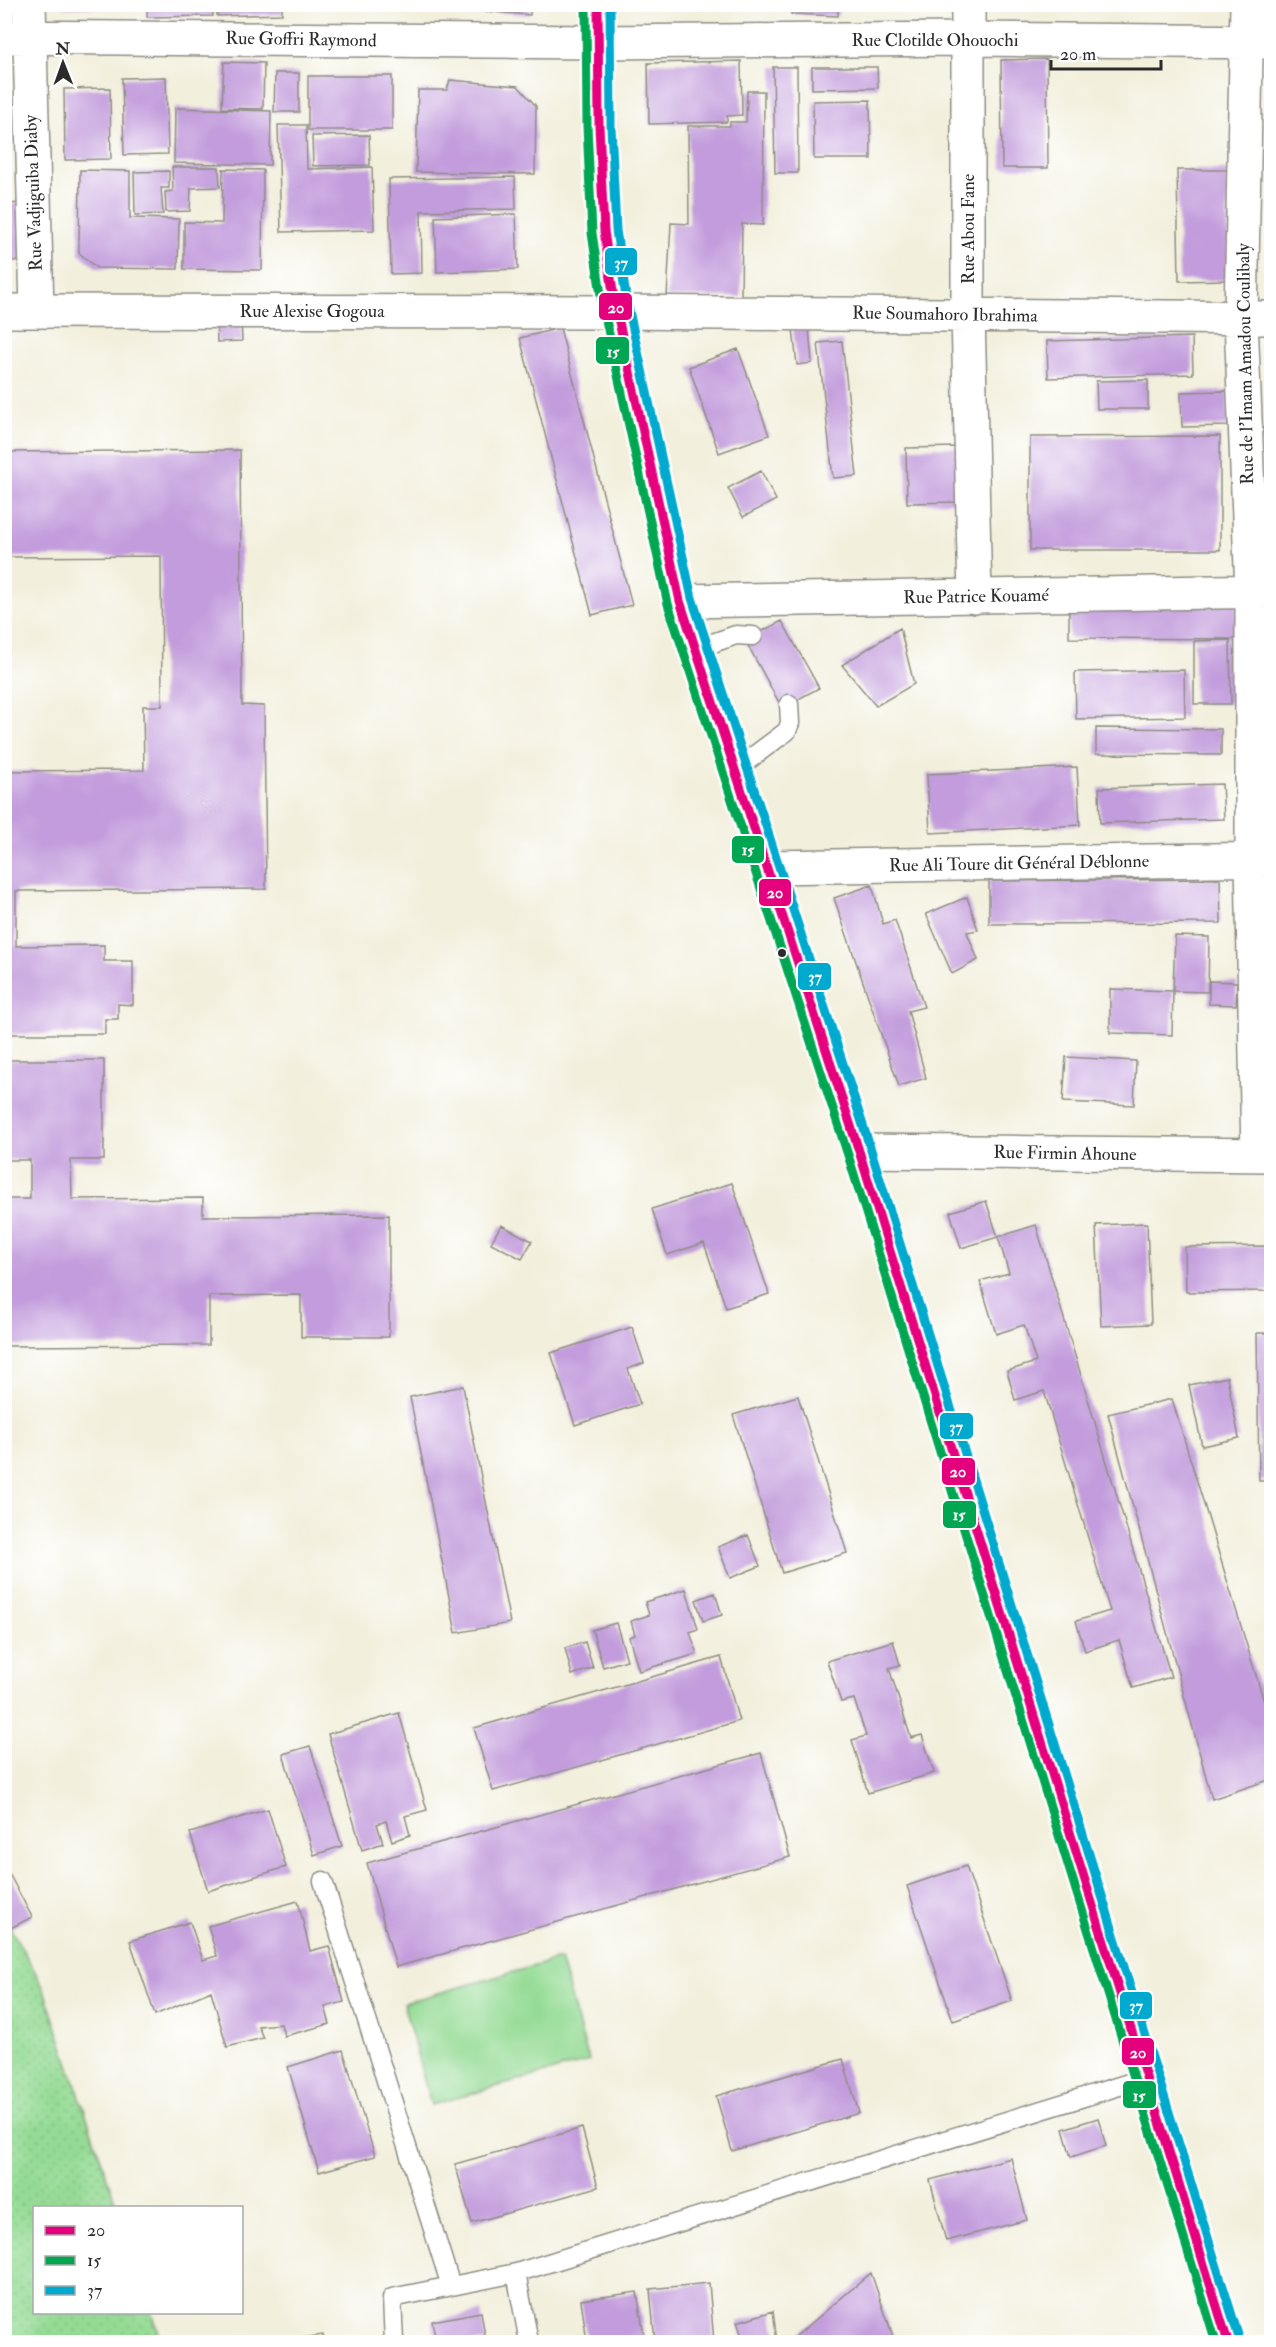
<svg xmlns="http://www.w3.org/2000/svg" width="1276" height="2347" font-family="'IM FELL Double Pica',serif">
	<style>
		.grass { fill: url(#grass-dots); stroke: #608360; stroke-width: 1.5 }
		.green { fill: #95db95; stroke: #608360; stroke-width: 1.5 }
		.building { fill: #c29cdc }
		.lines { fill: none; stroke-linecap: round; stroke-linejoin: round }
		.service-casing { stroke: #8e8d84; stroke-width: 21 }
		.minor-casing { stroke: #8e8d84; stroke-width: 36 }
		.secondary-casing { stroke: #8e8d84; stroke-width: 36 }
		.service { stroke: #fff; stroke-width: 18 }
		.minor { stroke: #fff; stroke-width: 33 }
		.secondary { stroke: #f7e8c3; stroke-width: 33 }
		.bus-1-casing { stroke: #fff; stroke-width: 14 }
		.bus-2-casing { stroke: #fff; stroke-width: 14 }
		.bus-3-casing { stroke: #fff; stroke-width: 14 }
		.bus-1 { stroke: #e5007d; stroke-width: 9 }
		.bus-2 { stroke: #00a651; stroke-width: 9 }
		.bus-3 { stroke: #00a9ce; stroke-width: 9 }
		.bus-dot { fill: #2b2b2b; stroke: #fff; stroke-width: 2 }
		.labels { text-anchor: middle; stroke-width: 4.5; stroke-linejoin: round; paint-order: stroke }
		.street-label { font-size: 18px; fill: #2b2b2b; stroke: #fff }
		.line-badge { stroke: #fff; stroke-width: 2 }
		.badge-label { font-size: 16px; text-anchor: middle; font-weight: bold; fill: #fff }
	</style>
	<defs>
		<pattern id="grass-dots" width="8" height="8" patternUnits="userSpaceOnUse" patternTransform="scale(1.5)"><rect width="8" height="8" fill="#95db95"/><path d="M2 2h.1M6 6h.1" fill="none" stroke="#81bc81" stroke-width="1.8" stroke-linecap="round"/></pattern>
	</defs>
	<rect width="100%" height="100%" fill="#fff"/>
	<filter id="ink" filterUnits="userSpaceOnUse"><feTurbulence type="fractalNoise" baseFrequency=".0167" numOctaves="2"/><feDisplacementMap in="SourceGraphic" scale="12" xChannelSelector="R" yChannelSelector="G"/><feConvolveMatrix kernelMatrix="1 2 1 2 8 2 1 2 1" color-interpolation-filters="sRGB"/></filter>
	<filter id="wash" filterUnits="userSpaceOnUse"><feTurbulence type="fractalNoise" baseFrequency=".008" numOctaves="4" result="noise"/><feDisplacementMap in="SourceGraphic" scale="24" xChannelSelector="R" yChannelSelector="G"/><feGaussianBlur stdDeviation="1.35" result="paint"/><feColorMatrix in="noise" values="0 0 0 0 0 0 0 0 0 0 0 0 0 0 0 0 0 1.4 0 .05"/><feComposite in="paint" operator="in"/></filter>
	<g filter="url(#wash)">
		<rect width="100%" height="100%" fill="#f2efdc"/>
		<path class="grass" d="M4,1917L42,1984L117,2207L34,2208V2312L152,2313L162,2342H5Z"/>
		<path class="green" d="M560,1959L589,2061L431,2105L403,2003Z"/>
		<g id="blocks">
			<path class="building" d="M4,4H22V20H4Z
				M64,4H145V7L64,8Z
				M147,4H213V16L147,17Z
				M217,4H282V14L217,16Z
				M471,4H531L530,15L471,10Z
				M791,4H838V16L791,14Z
				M1047,59L1048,168H1002L1001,60Z
				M741,61L742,115L727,116V122L649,124L648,63Z
				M224,62L264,63L263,109L222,108Z
				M773,67H797L798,173H775Z
				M812,67H877L878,88L812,89Z
				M275,73H299V112H274Z
				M308,76H392V130H308Z
				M4,77H10V123H4Z
				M166,77L168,154L124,155L122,78Z
				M450,80L518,86L536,106L535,174L416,172L418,90H447Z
				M110,88L111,159L65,160L64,89Z
				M747,91H764L763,225L742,224L741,297H667L671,223L689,224L688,126H730V122H746Z
				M870,100L871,159H814L813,101Z
				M175,108L271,111L270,165L174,163Z
				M278,125H306L307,169L372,167L374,230L281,232Z
				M369,135L370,165L313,166L312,136Z
				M172,167H219L220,187L191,188L190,211L166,212L165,192L173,191Z
				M223,169L263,170L262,270L184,269V222L222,223Z
				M80,170L130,171V218L179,219L178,269L97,268L79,253Z
				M1177,170H1227L1229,280L1179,281Z
				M169,171V188H161L163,214L135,215L134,172Z
				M515,177L516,209L421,211L422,273L391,274L389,179Z
				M24,203L26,261H4V204Z
				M516,214L518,269L437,272L435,217Z
				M216,317H241L242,341L217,342Z
				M560,328L632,605L592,615L520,338Z
				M809,328L812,363L797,365L793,329Z
				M1192,337L1193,374L1048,378L1047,341Z
				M842,341L857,476L833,478L818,343Z
				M738,349L769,435L719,453L689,367Z
				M1148,380V409H1097L1096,381Z
				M1228,391V426L1182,427L1181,392Z
				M1220,436V550H1030V437Z
				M960,447L961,502L907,503L906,448Z
				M240,450L242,705L264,706L266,889L16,891V946L104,945V961H133V1005L118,1004V1019H105V1034H9V1060H104V1160H71L72,1199L203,1198V1216L389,1215V1337H301V1295L209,1296V1345L5,1346V1199H30V1160H4V771L144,770L143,706H162L161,556L4,557V452Z
				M761,471L776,500L743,517L728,488Z
				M1069,600H1237V639L1069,638Z
				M782,621L819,688L782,708L745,640Z
				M900,628L914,684L876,706L842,665Z
				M1230,640L1231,704H1194V641Z
				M1184,670L1185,717L1076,719L1075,672Z
				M1096,728L1221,729V755L1096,754Z
				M1077,767L1080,825L930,833L927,774Z
				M1222,784L1224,819L1100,823L1099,788Z
				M1220,879L1221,923L989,924V881Z
				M872,885L883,924L895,920L924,1007L908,1011L926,1078L899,1086L834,898Z
				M967,897L978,930L967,932L978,960L952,974L926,914Z
				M1175,936L1209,937L1208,992L1173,991Z
				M1209,981L1237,982L1236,1005L1209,1004Z
				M1110,989L1173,991L1172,1035L1110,1033Z
				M1066,1057L1136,1061L1134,1105L1063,1102Z
				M732,1183L769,1294L726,1308L704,1243L667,1255L652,1209Z
				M986,1201L998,1237L961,1248L950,1212Z
				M1147,1223L1151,1324L1101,1326L1096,1225Z
				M501,1225L532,1241L522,1259L491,1243Z
				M1036,1225L1171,1677L1133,1688L1119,1640L1085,1651L1076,1621L1110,1611L1044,1391L1015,1400L1007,1371L1036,1362L1024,1325L996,1334L980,1281L1009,1273L998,1237Z
				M1272,1246V1291L1186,1292L1185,1247Z
				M632,1327L644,1363L628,1369L640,1404L575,1425L551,1353Z
				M1257,1333H1272V1481H1259Z
				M1227,1377L1239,1438L1202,1446L1189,1385Z
				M463,1386L510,1623L456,1633L410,1397Z
				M798,1396L847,1553L782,1573L733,1415Z
				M1172,1399L1272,1728V1779L1212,1799L1108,1414Z
				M748,1535L760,1566L730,1578L718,1547Z
				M686,1589L698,1629L690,1632L697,1654L639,1671L629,1637L635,1635L631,1621L649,1615L645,1602Z
				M715,1593L722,1615L703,1621L696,1600Z
				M616,1623L627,1660L603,1667L592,1630Z
				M893,1641L900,1665L889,1668L911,1738L922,1735L934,1773L868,1793L852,1740L866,1736L854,1699L841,1702L827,1661Z
				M585,1642L593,1668L572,1675L565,1648Z
				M721,1657L739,1721L493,1791L474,1728Z
				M399,1713L427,1810L405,1816L410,1835L392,1841L386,1821L377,1824L383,1843L362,1850L328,1734Z
				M310,1746L342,1846L314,1855L283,1754Z
				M761,1753L790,1857L396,1967L367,1863Z
				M268,1809L286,1867L208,1891L190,1833Z
				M966,1866L1012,2001L953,2021L907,1886Z
				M6,1868L32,1917L11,1928L4,1917Z
				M298,1901L310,1951L329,1946L344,2002L325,2007L330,2024L284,2036L281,2024L258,2026L263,2038L227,2047L211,1991L155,2015L130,1941L190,1922L203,1960L217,1956L208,1926Z
				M343,2050L375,2156L319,2172L288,2067Z
				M843,2059L859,2113L732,2151L716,2096Z
				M1098,2118L1106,2146L1071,2157L1063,2129Z
				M582,2128L598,2187L472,2223L455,2164Z
				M1011,2158L1027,2220L946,2241L930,2180Z
				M871,2273L895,2342H789Z
				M709,2283L714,2342H655L650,2289Z
				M637,2292L645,2342H587L581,2300Z
				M773,2311L777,2342H744L737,2322Z
				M481,2312L486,2342H436L432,2321Z
				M323,2335L324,2342H281V2341Z"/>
		</g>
	</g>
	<g filter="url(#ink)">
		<use href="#blocks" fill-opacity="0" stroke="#8e8d84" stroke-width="1.5"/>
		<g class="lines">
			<defs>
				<path id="service" d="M695,649L736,635L753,636
					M735,770L787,731L790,723L789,704
					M323,1881L451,2286
					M516,2273L529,2342
					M394,2342L392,2298L516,2273L1145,2078"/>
				<path id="minor" d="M29,4L37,310
					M968,4V314L975,597
					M1247,4L1241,319L1252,591V860L1258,1155
					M4,37L598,42L968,39L1272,42
					M4,311L619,312L1272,318
					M680,601L1272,591
					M767,867L1272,859
					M859,1151L1272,1155"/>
				<path id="secondary" d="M598,4L599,126L604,231L614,299L680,601L859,1151L1228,2342"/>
			</defs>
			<use href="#service" class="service-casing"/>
			<use href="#minor" class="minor-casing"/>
			<use href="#secondary" class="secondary-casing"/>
			<use href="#service" class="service"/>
			<use href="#minor" class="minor"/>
			<use href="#secondary" class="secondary"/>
			<defs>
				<path id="bus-1" d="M598,4L599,126L604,231L614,299L680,601L859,1151L1228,2342"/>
				<path id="bus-2" d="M586,4L587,126L592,233L602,302L668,604L848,1155L1216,2342"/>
				<path id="bus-3" d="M610,4L611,126L616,230L626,297L692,598L870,1147L1239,2338"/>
			</defs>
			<use href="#bus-1" class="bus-1-casing"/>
			<use href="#bus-2" class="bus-2-casing"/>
			<use href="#bus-3" class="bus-3-casing"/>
			<use href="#bus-1" class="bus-1"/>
			<use href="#bus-2" class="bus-2"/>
			<use href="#bus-3" class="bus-3"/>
		</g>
	</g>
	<circle class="bus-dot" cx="782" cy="953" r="5"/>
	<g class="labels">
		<g class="street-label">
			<text transform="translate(301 39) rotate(1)" y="6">Rue Goffri Raymond</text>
			<text x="935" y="46">Rue Clotilde Ohouochi</text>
			<text transform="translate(33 193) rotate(-92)" y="6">Rue Vadjiguiba Diaby</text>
			<text transform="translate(968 229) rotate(-90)" y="6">Rue Abou Fane</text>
			<text x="312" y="317">Rue Alexise Gogoua</text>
			<text transform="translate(945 314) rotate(1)" y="6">Rue Soumahoro Ibrahima</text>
			<text transform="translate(1245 364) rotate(-91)" y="6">Rue de l'Imam Amadou Coulibaly</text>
			<text transform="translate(976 596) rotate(-1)" y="6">Rue Patrice Kouamé</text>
			<text transform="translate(1019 863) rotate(-1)" y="6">Rue Ali Toure dit Général Déblonne</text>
			<text transform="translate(1065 1153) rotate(1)" y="6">Rue Firmin Ahoune</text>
		</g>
	</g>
	<g class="line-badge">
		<rect x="604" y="247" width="34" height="29" rx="6" fill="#00a9ce"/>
		<rect x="598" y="292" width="35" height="29" rx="6" fill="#e5007d"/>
		<rect x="595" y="336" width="35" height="29" rx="6" fill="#00a651"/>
		<rect x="731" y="835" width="34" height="29" rx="6" fill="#00a651"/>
		<rect x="758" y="878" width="34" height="29" rx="6" fill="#e5007d"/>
		<rect x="797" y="962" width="35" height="29" rx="6" fill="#00a9ce"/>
		<rect x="939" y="1412" width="35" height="28" rx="6" fill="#00a9ce"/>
		<rect x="941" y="1457" width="35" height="29" rx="6" fill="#e5007d"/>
		<rect x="942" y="1500" width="35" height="29" rx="6" fill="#00a651"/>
		<rect x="1119" y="1991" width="34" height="29" rx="6" fill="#00a9ce"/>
		<rect x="1121" y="2037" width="34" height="29" rx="6" fill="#e5007d"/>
		<rect x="1122" y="2080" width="35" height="29" rx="6" fill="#00a651"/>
	</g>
	<g class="badge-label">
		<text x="621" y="268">37</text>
		<text x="616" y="313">20</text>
		<text x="613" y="357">15</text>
		<text x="748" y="855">15</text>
		<text x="775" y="898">20</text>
		<text x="815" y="982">37</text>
		<text x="956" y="1432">37</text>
		<text x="958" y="1477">20</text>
		<text x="959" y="1520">15</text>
		<text x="1136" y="2011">37</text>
		<text x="1138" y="2058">20</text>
		<text x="1139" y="2101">15</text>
	</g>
	<rect width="1276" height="2347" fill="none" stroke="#fff" stroke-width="24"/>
	<rect x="33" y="2206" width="210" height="108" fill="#ffffff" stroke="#aaaaaa" stroke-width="1.5"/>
	<rect x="45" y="2226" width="30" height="9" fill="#e5007d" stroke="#aaaaaa" stroke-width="1.5"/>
	<text x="87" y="2236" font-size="18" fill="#2b2b2b">20</text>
	<rect x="45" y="2256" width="30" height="9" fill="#00a651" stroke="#aaaaaa" stroke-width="1.5"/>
	<text x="87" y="2266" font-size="18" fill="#2b2b2b">15</text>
	<rect x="45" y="2286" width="30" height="9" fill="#00a9ce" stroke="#aaaaaa" stroke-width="1.5"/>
	<text x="87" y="2296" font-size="18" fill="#2b2b2b">37</text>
	<g transform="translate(63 63) rotate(359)" stroke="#ffffff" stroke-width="4.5" paint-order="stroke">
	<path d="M0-4.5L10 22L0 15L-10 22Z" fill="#2b2b2b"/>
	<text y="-9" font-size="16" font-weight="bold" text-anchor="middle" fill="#2b2b2b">N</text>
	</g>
	<path d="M1051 60v9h110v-9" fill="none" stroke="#2b2b2b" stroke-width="3"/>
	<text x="1060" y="60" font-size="18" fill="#2b2b2b" stroke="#ffffff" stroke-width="4.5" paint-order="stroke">20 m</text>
</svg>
